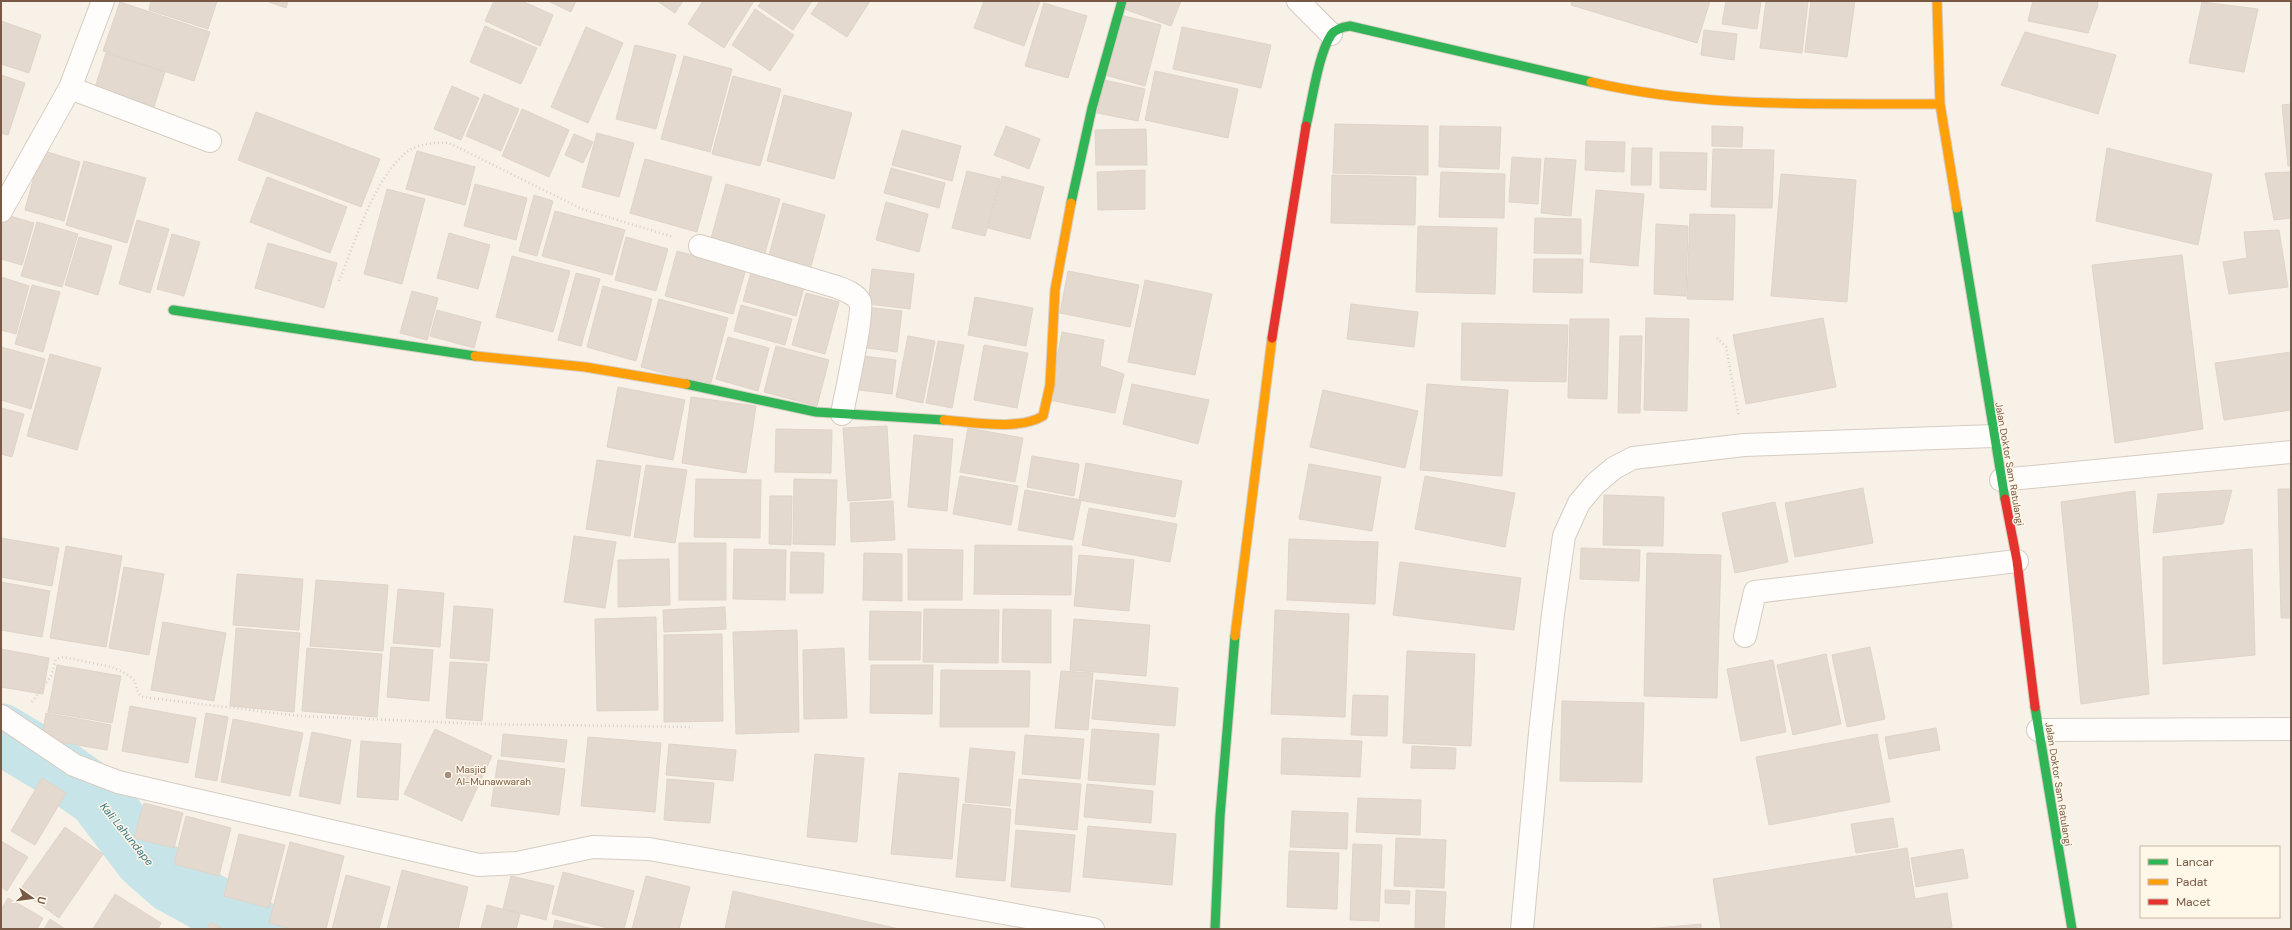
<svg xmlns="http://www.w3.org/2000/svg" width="2292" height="930" font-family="'DM Sans',sans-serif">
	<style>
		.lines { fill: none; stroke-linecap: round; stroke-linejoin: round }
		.river { stroke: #c7e4e8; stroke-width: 61 }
		.building { fill: #e4d9cf; stroke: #e0d4c9 }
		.street-casing { stroke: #d6ccc2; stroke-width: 24 }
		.fast-casing { stroke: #d8cdc3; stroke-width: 11 }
		.slow-casing { stroke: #d8cdc3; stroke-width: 11 }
		.jam-casing { stroke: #d8cdc3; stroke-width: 11 }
		.path { stroke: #d8cfc8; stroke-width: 2.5; stroke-dasharray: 1 3; stroke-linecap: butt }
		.street { stroke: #fefdfb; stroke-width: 22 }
		.fast { stroke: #30b455; stroke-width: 9 }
		.slow { stroke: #ff9f0a; stroke-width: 9 }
		.jam { stroke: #e5322d; stroke-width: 9 }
		.poi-dot { fill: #a48e7e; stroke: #fff7e8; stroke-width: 1.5 }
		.labels { text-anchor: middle; stroke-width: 3; stroke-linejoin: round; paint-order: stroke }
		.street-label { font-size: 10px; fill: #775945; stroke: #fff7e8 }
		.poi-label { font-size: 10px; fill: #775945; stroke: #fff7e8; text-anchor: start }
		.water-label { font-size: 11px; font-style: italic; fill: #3b7785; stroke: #fff7e8 }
	</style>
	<rect width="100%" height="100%" fill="#f7f1e7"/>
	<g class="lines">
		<path class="river" d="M1,734L54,766L98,797L145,859L171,882L256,929"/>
	</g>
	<path class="building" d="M151,1H217L208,29L149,10Z
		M266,1H288L286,8Z
		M494,1H522L553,15L540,46L485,21Z
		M548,1H576L571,12Z
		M657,1H683L675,13Z
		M703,1H754L724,48L688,24Z
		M762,1H812L793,30L758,6Z
		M820,1H870L847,37L811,14Z
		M984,1H1040L1024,46L974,28Z
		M1124,1H1181L1171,26L1122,8Z
		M1572,1H1710L1697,43L1571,5Z
		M1726,1H1761L1757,29L1722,24Z
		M1766,1H1808L1802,53L1760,48Z
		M1811,1H1855L1847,57L1805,52Z
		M2033,1H2097L2098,5L2088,33L2028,21Z
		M120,2L210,32L194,81L103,51Z
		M2202,2L2258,9L2244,72L2189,63Z
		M1044,3L1087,16L1068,78L1025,66Z
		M755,9L794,35L770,71L732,45Z
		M1120,15L1161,25L1145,86L1105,75Z
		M1,21L41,35L29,73L1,64Z
		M485,26L537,48L521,84L470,62Z
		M586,27L623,43L588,123L551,107Z
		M1182,27L1271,45L1261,88L1173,69Z
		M1704,30L1737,34L1734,60L1701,55Z
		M2025,32L2116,55L2098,114L2001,85Z
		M635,45L676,55L656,129L616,119Z
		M106,53L165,72L152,113L93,94Z
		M684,56L732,69L710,152L661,139Z
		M1155,71L1238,89L1228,138L1145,120Z
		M1,75L25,83L8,135L1,133Z
		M733,76L781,89L760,166L712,154Z
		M1104,80L1145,89L1138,121L1097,113Z
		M452,86L479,98L461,140L434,129Z
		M484,94L519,109L501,151L466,136Z
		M784,95L852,113L834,179L767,161Z
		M2291,104V166H2288L2282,105Z
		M522,109L569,130L549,177L502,156Z
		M256,112L380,159L361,207L238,160Z
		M1335,124L1428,126V175L1333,173Z
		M1006,126L1040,139L1029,169L994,155Z
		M1440,126L1501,127L1499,169L1439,167Z
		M1712,126L1743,127L1742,147L1712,146Z
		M1146,129L1147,165H1096L1095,130Z
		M902,130L961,146L952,181L892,165Z
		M597,133L634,143L619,197L582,187Z
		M574,134L593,142L583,163L565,155Z
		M1586,141L1625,142L1624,172L1585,170Z
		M1632,148H1652L1651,185H1631Z
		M2107,148L2212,174L2198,245L2096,221Z
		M1713,149L1774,150L1772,208L1711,207Z
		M41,150L80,162L64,221L25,210Z
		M417,151L475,167L465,205L406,189Z
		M1660,152L1707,153L1706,190L1660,188Z
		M1512,157L1541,159L1538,204L1509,202Z
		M1545,158L1576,160L1571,216L1541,213Z
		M645,159L712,177L697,232L630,213Z
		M84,161L146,178L127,243L66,225Z
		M891,168L945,183L939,208L884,193Z
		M1145,170V209L1098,210L1097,172Z
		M967,171L1000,179L985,236L952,228Z
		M1441,172L1505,174L1504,218L1439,217Z
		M2291,172V218L2274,220L2265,173Z
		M1781,174L1856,180L1847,302L1771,296Z
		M1332,175L1416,177L1415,225L1331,223Z
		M1002,176L1044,187L1030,239L988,228Z
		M267,177L347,207L330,253L250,222Z
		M475,184L527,198L516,240L464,226Z
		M726,184L780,199L764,257L710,242Z
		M387,189L425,199L402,284L364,274Z
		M1596,190L1644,194L1638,266L1590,262Z
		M534,195L553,201L537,256L519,251Z
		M886,202L928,214L919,252L876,240Z
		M783,203L825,215L810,270L768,259Z
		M555,211L625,230L612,275L542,256Z
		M3,214L34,223L22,265L1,259Z
		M1690,214L1735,215L1733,300L1687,299Z
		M1535,218L1581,219V254L1534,253Z
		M137,220L169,229L150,293L119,284Z
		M37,222L78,234L62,287L21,276Z
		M1656,224L1688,226L1686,296L1654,294Z
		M1418,226L1497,228L1495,294L1416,292Z
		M2279,230L2288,287L2229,294L2223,262L2247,258L2244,232Z
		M449,233L490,245L478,289L437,278Z
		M172,234L200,242L184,296L157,289Z
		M79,237L112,246L98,295L65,285Z
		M626,237L668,249L656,291L615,280Z
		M268,243L337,263L324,308L255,288Z
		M677,251L746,269L733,314L665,296Z
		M2182,255L2203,429L2115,443L2092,265Z
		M512,256L570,271L553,332L496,317Z
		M1534,259H1583L1582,293L1533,292Z
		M752,269L805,284L796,316L743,301Z
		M872,269L914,274L910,309L868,304Z
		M1068,271L1139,285L1130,327L1060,313Z
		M576,273L600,279L581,346L558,340Z
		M1,277L29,286L16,334L1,330Z
		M1145,280L1212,294L1195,375L1128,362Z
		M32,285L60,292L43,352L15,344Z
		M603,286L652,299L636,361L587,347Z
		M412,291L438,298L427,340L400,333Z
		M806,293L839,302L825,354L792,345Z
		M975,297L1033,308L1026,346L968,335Z
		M659,299L728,318L710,386L641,367Z
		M1351,304L1418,312L1414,347L1347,339Z
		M741,305L792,319L785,345L734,331Z
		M864,307L902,311L897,352L860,347Z
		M437,310L481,322L474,348L430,336Z
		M1646,318L1689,319L1687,411L1644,410Z
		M1823,318L1836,387L1746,404L1733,335Z
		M1570,319H1609L1607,399L1568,398Z
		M1462,323L1568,325L1566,382L1461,380Z
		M1062,332L1104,340L1100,366L1124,374L1115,413L1049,400Z
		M908,336L935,341L923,403L896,397Z
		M1620,336H1642L1640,413H1618Z
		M728,337L769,348L758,391L716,379Z
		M938,341L964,345L952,408L926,403Z
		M984,345L1028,353L1017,408L974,400Z
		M776,346L829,360L817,406L764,392Z
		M1,347L45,359L31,409L1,400Z
		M2291,352V410L2224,420L2215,363Z
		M50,354L101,368L77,450L27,436Z
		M855,355L896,360L892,394L851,389Z
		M1132,384L1209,400L1198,444L1123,424Z
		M1427,384L1508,390L1502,476L1420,470Z
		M618,387L685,400L673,460L607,447Z
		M1323,390L1418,411L1405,468L1310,447Z
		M691,397L756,406L746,473L682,463Z
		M1,408L24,414L12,457L1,454Z
		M887,426L891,498L848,501L843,428Z
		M968,428L1023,438L1015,482L960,472Z
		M776,429L832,430L831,473L775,472Z
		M914,435L953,439L947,511L908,507Z
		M1032,456L1079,464L1074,496L1027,487Z
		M597,460L641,466L630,536L586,529Z
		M1086,463L1182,481L1175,517L1079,500Z
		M1309,464L1381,477L1372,531L1299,519Z
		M646,465L687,470L675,543L634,537Z
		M960,476L1018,486L1011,525L953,514Z
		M1425,476L1515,493L1505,547L1415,529Z
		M696,479L761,480L760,538L694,537Z
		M794,479L837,480L835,545L793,544Z
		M1863,488L1873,543L1795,557L1785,503Z
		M2278,489H2291V618H2281Z
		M1025,490L1081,500L1073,540L1018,530Z
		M2232,490L2223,524L2153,533L2158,494Z
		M2135,491L2149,694L2081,704L2061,502Z
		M1604,495L1664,497L1663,546L1603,545Z
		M770,496H792L791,545L769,544Z
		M893,501L895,540L851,542L850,503Z
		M1775,502L1788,562L1735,573L1722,513Z
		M1089,508L1177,524L1170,562L1082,545Z
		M574,536L616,542L605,608L564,602Z
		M1,538L59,548L52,586L1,577Z
		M1289,539L1378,542L1375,604L1287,600Z
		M679,543H726V600H679Z
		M975,545L1072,546L1071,595L974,594Z
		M66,546L122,556L106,647L50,638Z
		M1581,548L1640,550L1639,581L1580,579Z
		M734,549L786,550L785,600L733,599Z
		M908,549L963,550L962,600H908Z
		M2252,549L2255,655L2163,664V557Z
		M791,552L824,553L823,593H790Z
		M864,553L902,554V601L863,600Z
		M1647,553L1721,555L1717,698L1644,696Z
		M1079,555L1134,560L1129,611L1074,606Z
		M669,559L670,605L618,607V560Z
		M1400,562L1521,578L1514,630L1393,615Z
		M124,567L164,574L149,655L109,648Z
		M237,574L303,579L299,630L233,625Z
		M316,580L388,585L383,651L310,646Z
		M1,582L50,591L42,637L1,630Z
		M398,589L444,593L440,647L393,643Z
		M454,606L493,609L489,661L450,658Z
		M725,607L726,629L664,632L663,610Z
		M924,609L999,610L998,663L923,662Z
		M1003,609L1051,610V663L1002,662Z
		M1275,610L1349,614L1345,717L1271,714Z
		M870,611L921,612L920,660H869Z
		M656,617L658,710L597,711L595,619Z
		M1074,619L1150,625L1146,676L1070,670Z
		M163,622L226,633L214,701L151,690Z
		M236,628L300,633L294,712L230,706Z
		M797,630L799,732L736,734L733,632Z
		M722,634L723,721L664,722V635Z
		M391,647L433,650L429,701L387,697Z
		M1870,647L1885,719L1847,727L1832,655Z
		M307,648L382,654L377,717L302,711Z
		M844,648L847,718L804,719L803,650Z
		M1,649L49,658L43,694L1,687Z
		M1407,651L1475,654L1471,746L1403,743Z
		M1826,654L1841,724L1793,735L1777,665Z
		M1773,660L1786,732L1741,741L1727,669Z
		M450,662L487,664L482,721L446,718Z
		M57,665L121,676L112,723L48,712Z
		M871,665H933L932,714L870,713Z
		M941,670L1030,671L1029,727H940Z
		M1061,671L1093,673L1088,730L1055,728Z
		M1096,680L1178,688L1175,726L1092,719Z
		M1353,695L1388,696L1387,736L1351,735Z
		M1562,701L1644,703L1642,782L1560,781Z
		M130,706L196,718L188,763L122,751Z
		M46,713L111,725L107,750L42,739Z
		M206,713L228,717L217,781L195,777Z
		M233,719L303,733L290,796L221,782Z
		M1936,728L1940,750L1889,759L1885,737Z
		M435,729L492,756L462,821L404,794Z
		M1092,729L1159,734L1155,785L1088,780Z
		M312,732L351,740L340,804L299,796Z
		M503,734L567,740L564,762L501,756Z
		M1877,734L1890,802L1769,825L1756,757Z
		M1025,735L1084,739L1080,779L1022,774Z
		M588,737L661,743L655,812L581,806Z
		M1282,738L1362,741L1360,777L1281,774Z
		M361,741L401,744L398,800L357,797Z
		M669,744L736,750L733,781L666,775Z
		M1412,746L1456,748L1455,769L1411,768Z
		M970,748L1015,752L1010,806L965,802Z
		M815,754L864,758L857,842L807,837Z
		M498,760L565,769L559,815L491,806Z
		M899,773L959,778L952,859L891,854Z
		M42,778L66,793L35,845L11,831Z
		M667,779L714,783L710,823L664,820Z
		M1019,779L1081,784L1077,830L1015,824Z
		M1087,784L1153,791L1151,823L1084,817Z
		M1358,798L1421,800L1420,835L1356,832Z
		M144,803L183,813L174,848L134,838Z
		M963,804L1011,809L1005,881L956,877Z
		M1292,811L1348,813L1347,849L1290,847Z
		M186,816L231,828L219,876L174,864Z
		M1893,818L1898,847L1856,853L1851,824Z
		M1088,826L1176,834L1172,885L1083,877Z
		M65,827L103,854L59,918L20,890Z
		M1016,830L1075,835L1070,892L1011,887Z
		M239,834L285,845L269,908L224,896Z
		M1396,838L1446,840L1444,888L1394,886Z
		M1,841L28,857L7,891L1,887Z
		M290,842L344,856L326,929H292L269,923Z
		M1353,844L1382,845L1379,921L1350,920Z
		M1907,848L1915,899L1947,893L1952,927L1941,929H1721L1713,879Z
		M1963,849L1968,878L1916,887L1911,858Z
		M1289,851L1339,853L1337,909L1287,907Z
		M402,870L468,887L458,929H387Z
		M563,872L634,891L624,929H612L552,914Z
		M346,875L390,887L379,929H332Z
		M511,876L554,886L546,920L503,909Z
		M646,876L690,887L679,929H632Z
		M1385,890L1410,891L1409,904L1385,903Z
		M1416,890L1446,892L1444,929H1415Z
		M733,891L899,929H725Z
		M115,894L161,923L158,929H93Z
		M8,898L43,918L37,929H1V910Z
		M487,905L520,914L516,929H481Z
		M50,919L65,929H44Z
		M555,920L593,929H553Z
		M211,922L223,929H207Z
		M1701,924V929H1646Z"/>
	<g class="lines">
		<defs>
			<path id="street" d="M1298,1L1331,34
				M70,88L210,141
				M1,211L70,88L103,1
				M700,246L837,287C845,290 856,294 860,302C864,312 845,397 842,414
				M2001,480L2291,452
				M1745,636L1755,592L2017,561
				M1,716L74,765L118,782L479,865L517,863L593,847L649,849L1093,929
				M2038,730L2291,729
				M1522,929L1540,733L1553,614L1564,536L1579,503L1595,484L1614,468L1633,458L1744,445L1993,436"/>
			<path id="fast" d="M1306,126C1312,102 1318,55 1331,35C1335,29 1343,27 1350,26L1591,82
				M1071,203L1092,108L1122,1
				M1957,208L2005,499
				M173,310L475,356
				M686,384L816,412L944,420
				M2035,707L2072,929
				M1215,929L1220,816L1235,636"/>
			<path id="slow" d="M1937,1L1940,104L1957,208
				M1591,82C1706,109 1822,103 1940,104
				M475,356L585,367L686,384
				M944,420C973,422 1018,431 1043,416L1050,385L1055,290L1071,203
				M1235,636L1272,338"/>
			<path id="jam" d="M1272,338L1306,126
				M2005,499L2017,561L2035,707"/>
		</defs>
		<use href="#street" class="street-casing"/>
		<use href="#fast" class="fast-casing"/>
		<use href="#slow" class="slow-casing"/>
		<use href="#jam" class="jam-casing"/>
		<path class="path" d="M339,281C356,240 371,186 403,155C414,144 434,142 449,143L582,209L673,237
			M1717,338L1726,347L1739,417
			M32,702L51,676L56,659L63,657L112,667C119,670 131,675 135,682C137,688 137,693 142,697L300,716L483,724L693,727"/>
		<use href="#street" class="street"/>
		<use href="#fast" class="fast"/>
		<use href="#slow" class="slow"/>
		<use href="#jam" class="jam"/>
	</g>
	<circle class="poi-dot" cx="448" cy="775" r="4"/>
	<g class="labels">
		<g class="street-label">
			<text transform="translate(2010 464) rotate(80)" y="4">Jalan Doktor Sam Ratulangi</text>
			<text transform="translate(2059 784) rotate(81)" y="4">Jalan Doktor Sam Ratulangi</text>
		</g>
		<g class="poi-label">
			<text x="456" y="773">Masjid<tspan x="456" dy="12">Al-Munawwarah</tspan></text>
		</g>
		<g class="water-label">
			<text transform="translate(127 834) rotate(51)" y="4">Kali Lahundape</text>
		</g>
	</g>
	<rect width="2292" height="930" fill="none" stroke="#775945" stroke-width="4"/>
	<rect x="2140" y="846" width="140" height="72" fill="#fff7e8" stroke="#c9b8a7"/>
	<rect x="2148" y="859" width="20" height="6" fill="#30b455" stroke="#c9b8a7"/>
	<text x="2176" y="866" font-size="12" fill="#775945">Lancar</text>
	<rect x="2148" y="879" width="20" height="6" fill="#ff9f0a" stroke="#c9b8a7"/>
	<text x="2176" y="886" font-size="12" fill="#775945">Padat</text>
	<rect x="2148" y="899" width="20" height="6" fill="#e5322d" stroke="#c9b8a7"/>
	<text x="2176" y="906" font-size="12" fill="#775945">Macet</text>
	<g transform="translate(32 898) rotate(104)" stroke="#fff7e8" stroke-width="3" paint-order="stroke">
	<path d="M0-3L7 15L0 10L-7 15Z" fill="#775945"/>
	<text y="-6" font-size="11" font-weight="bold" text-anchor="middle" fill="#775945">U</text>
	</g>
</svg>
